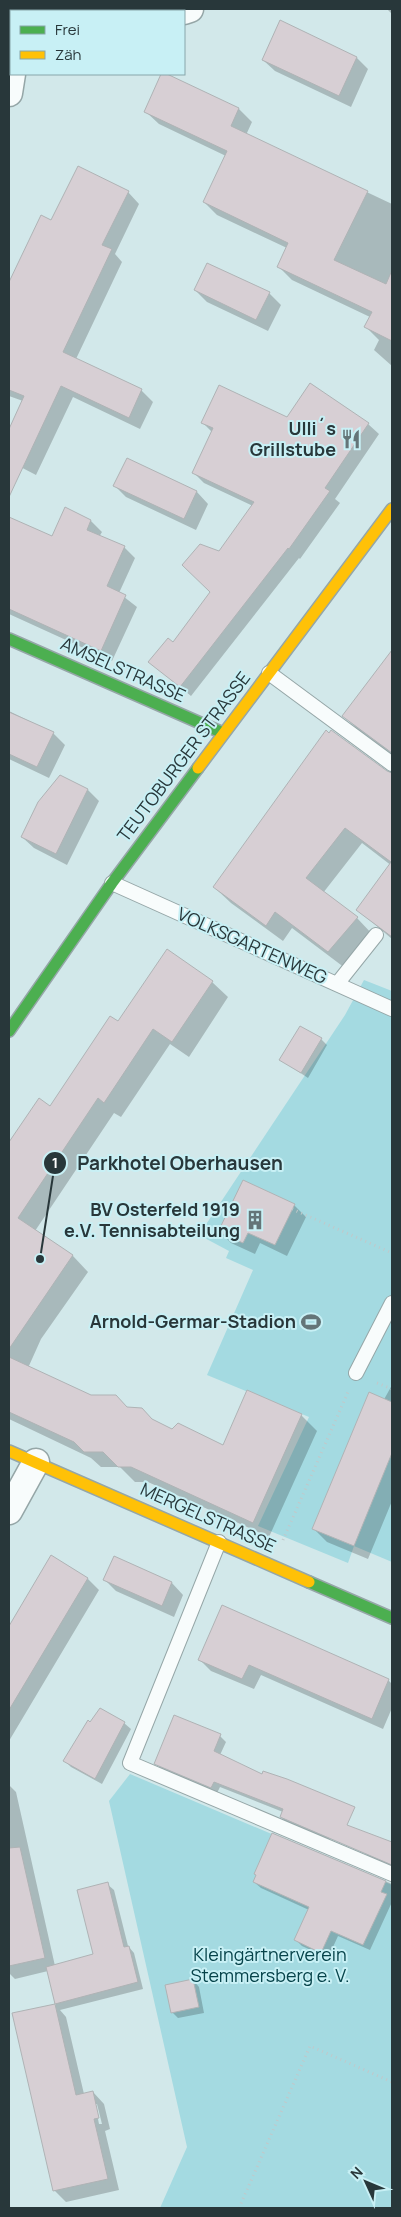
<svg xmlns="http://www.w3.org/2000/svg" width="401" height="2217" font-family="Manrope,sans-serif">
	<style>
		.built { fill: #c1e6eb }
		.green { fill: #a4dae1 }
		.shadow { fill: #0003; fill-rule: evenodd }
		.building { fill: #d7cfd4; stroke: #afb3b5 }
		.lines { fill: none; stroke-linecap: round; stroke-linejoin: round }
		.lane-casing { stroke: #95a6a7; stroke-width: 16 }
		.street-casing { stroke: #95a6a7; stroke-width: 29 }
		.fast-casing { stroke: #95a6a7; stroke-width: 14 }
		.slow-casing { stroke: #95a6a7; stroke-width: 14 }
		.path { stroke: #c1c8ca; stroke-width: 3; stroke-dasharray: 1 4; stroke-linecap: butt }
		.lane { stroke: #f8fcfc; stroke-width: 14 }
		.street { stroke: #f8fcfc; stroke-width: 26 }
		.fast { stroke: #4caf50; stroke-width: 11 }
		.slow { stroke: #ffc107; stroke-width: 11 }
		.labels { text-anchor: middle; stroke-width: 4; stroke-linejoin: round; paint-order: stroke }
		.poi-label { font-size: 18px; font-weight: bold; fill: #28373a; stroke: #c8f0f5; text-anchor: end }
		.street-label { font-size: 18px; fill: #28373a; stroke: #c8f0f5 }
		.park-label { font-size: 18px; fill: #06434a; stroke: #c8f0f5 }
		.leader { fill: none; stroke: #28373a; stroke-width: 2 }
		.callout-dot { fill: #28373a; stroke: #c8f0f5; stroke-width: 2 }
		.mark-label { font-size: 15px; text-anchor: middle; font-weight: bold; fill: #fff }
		.callout-label { font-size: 19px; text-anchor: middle; font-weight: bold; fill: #28373a; stroke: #c8f0f5; stroke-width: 4; stroke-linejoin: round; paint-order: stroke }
	</style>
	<rect width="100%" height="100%" fill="#d2e8ea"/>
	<path class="built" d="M9,9H82L81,11H11V49L9,50Z"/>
	<path class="green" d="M364,980L392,991V1562L354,1546L348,1563L258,1526L309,1417L207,1375L253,1270L226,1258L229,1251L199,1235L345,1015Z
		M130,1774L392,1885V2208H160L187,2147L109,1801Z"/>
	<path class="shadow" d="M387,9H392V14Z
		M357,58L368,69L351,107L275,71L263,60Z
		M163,74L239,109L252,122L246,135L392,204V366L374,350L379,340L366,327L370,317L292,280L279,267L287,248L217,215L204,202L226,156L159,124L145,111Z
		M128,192L139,204L115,254L122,262L76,359L141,390L153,402L140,429L73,397L36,475L9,461V432L23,401L9,396V285L41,217L52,222Z
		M195,290L269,293L281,305L268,331L207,302Z
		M288,419L368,424L379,434L335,499L340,503L300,559L299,558L191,696L150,662L173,643L211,592L220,553L253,506L204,483L193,472L212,432L203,423Z
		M127,459L197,492L208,504L196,530L126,497L115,486Z
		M66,509L91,521L102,532L99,537L124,547L135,558L119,593L137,607L112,661L9,614V523L53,538Z
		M392,652V756L360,732L344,716Z
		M9,711L53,733L65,745L49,778L9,759Z
		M387,772L392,773V866L362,843L323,893L357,918L373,935L345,968L292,928L283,941L231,903L214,887Z
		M88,790L99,801L67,865L34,848L22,837Z
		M387,869L392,873V939L358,910Z
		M212,982L228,997L189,1057L170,1044L121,1117L114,1113L35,1231L73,1256L88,1272L41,1339L28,1368L90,1397L127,1409L172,1430L224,1447L301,1415L317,1431L269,1537L148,1482H135L120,1467H101L91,1458L9,1419V1145L39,1100L50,1108L118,1023Z
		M321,1039L327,1045L308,1078L281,1060Z
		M294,1205L306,1217L287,1256L260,1243L255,1254L231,1243L220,1232Z
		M392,1385V1501L368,1559L327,1542L313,1528Z
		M52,1557L88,1579L99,1590L9,1741V1628Z
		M114,1558L172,1583L183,1595L174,1617L116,1591L104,1579Z
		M199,1659L388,1680L392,1684V1708L383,1729L261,1675L254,1689L211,1671Z
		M124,1723L131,1729L102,1784L71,1767L65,1761Z
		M220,1736L226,1742L220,1755L263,1775L343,1807L329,1840L287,1823L281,1817L283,1812L220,1787L217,1793L162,1770L156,1763Z
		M9,1785L16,1792L55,1966L95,1955L107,1884L114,1890L128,1946L134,1953L143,1989L60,2010L66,2017L84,2094L93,2092L104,2104L110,2129L105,2131L119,2190L66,2202L54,2190L14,2014L56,2005L48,1971L15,1979L9,1973ZM95,2104H97L102,2124H99Z
		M273,1834L392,1884V1902L370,1950L338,1936L328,1958L302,1946L296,1940L309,1910L261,1888L254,1882Z
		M371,1836L392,1844V1868L370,1858L364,1852Z
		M193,1980L199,1987L204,2013L178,2018L172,2012Z"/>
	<path class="building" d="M280,20L357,57L339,96L262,60Z
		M161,74H167L239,108L231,126L368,191L334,260L386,284L392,270V341L364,327L372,312L277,267L288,243L203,202L227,151L144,112Z
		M78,166L129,191L102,245L112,249L63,352L142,389L129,418L61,386L9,497V429L24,396L9,390V282L41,215L51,220Z
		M207,263L270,292L256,320L194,290Z
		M310,383L369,423L325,488L330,491L289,549L288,548L180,687L148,662L168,638L173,642L210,592L182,565L200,544L219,551L254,502L192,473L213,428L201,423L219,385L287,417Z
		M127,458L197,491L184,519L113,486Z
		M65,507L91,520L87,530L125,546L107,586L126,595L101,651L9,609V517L52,536Z
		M392,650V753L342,716Z
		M9,712L54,732L37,767L9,754Z
		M326,730L329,733L331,730L387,771L392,773V937L356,910L391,862L345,828L306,878L358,917L328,952L275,912L266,926L213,887Z
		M60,775L88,789L56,854L21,837L38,802Z
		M167,949L213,981L172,1042L153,1029L104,1103L98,1098L18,1218L73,1255L9,1349V1142L39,1098L50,1106L110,1016L118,1021Z
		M300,1026L322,1038L301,1073L279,1060Z
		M243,1180L295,1204L275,1245L248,1233L243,1243L218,1232Z
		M9,1357L91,1395H116L127,1407L142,1408L152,1419L172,1429L178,1423L223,1445L247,1390L302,1414L253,1523L131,1467H118L103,1452H84L74,1442L9,1412Z
		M369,1392L392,1402V1453L354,1546L312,1529Z
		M51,1555L88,1578L9,1710V1626Z
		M114,1556L172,1582L162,1606L103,1580Z
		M222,1605L389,1679L372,1719L249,1665L242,1679L198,1660Z
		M100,1708L125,1722L95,1779L63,1761L88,1720L90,1722Z
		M174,1715L221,1734L214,1751L262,1774L263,1771L287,1779L355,1807L347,1825L392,1842V1865L280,1817L283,1809L214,1782L211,1788L154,1764Z
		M272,1833L386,1881L381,1892L387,1894L363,1945L331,1931L321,1953L294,1940L309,1907L253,1882L256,1875L254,1874Z
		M20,1847L45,1958L9,1966V1848Z
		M108,1882L124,1947L129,1946L138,1982L55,2004L46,1967L93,1954L77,1890Z
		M193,1979L199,2007L171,2013L165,1985Z
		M55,2004L76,2095L93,2091L99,2118L94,2119L108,2179L53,2191L12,2013Z"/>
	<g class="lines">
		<defs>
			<path id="lane" d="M269,673L392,764
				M112,883L392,1009
				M337,984L376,935
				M356,1373L392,1303
				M219,1542L130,1763L392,1874"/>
			<path id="street" d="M184,11L190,9
				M9,93L12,74
				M9,1511L36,1462"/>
			<path id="fast" d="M9,639L223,733
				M9,1031L112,883L198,768
				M309,1582L392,1618"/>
			<path id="slow" d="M198,768L392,509
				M9,1451L309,1582"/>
		</defs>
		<use href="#lane" class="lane-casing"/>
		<use href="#street" class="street-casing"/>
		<use href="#fast" class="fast-casing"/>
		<use href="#slow" class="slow-casing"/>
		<path class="path" d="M292,1209L392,1253
			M377,1383L392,1389
			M283,1540L348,1392
			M9,2207L13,2208
			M239,2208L310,2046L392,2082"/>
		<use href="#lane" class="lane"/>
		<use href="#street" class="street"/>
		<use href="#fast" class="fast"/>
		<use href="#slow" class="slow"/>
	</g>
	<defs>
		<symbol id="restaurant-bare" viewBox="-9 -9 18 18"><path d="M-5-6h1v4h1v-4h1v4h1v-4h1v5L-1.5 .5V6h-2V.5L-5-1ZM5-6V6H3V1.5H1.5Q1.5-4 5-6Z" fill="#647578" stroke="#c8f0f5" stroke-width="2.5" paint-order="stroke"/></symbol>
		<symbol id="building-bare" viewBox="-9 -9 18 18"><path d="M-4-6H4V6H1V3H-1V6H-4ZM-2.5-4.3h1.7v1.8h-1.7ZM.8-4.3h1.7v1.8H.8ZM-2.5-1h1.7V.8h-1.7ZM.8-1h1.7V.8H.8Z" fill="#647578" stroke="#c8f0f5" stroke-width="2.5" paint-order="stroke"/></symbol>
		<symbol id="stadium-bare" viewBox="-9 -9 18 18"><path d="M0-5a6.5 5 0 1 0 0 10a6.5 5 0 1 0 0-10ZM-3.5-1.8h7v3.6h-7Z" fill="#647578" stroke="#c8f0f5" stroke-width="2.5" paint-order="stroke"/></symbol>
	</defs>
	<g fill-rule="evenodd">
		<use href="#restaurant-bare" x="337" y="425" width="28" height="28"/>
		<use href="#building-bare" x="241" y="1206" width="28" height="28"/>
		<use href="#stadium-bare" x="297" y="1308" width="28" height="28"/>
	</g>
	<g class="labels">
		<g class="poi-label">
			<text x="336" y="435">Ulli´s<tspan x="336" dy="21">Grillstube</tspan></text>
			<text x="240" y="1216">BV Osterfeld 1919<tspan x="240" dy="21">e.V. Tennisabteilung</tspan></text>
			<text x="296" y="1328">Arnold-Germar-Stadion</text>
		</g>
		<g class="street-label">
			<text transform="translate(123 670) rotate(24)" y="6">AMSELSTRASSE</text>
			<text transform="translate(184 757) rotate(-53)" y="6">TEUTOBURGER STRASSE</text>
			<text transform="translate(252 946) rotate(24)" y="6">VOLKSGARTENWEG</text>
			<text transform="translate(208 1518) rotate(24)" y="6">MERGELSTRASSE</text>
		</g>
		<g class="park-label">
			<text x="270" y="1961">Kleingärtnerverein<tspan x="270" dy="21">Stemmersberg e. V.</tspan></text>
		</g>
	</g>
	<path class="leader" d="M40 1259L55 1163"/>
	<g class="callout-dot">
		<circle cx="40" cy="1259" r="5"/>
		<circle cx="55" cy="1163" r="12"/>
	</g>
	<g class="mark-label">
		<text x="55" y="1168">1</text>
	</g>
	<g class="callout-label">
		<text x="180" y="1170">Parkhotel Oberhausen</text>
	</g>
	<rect width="401" height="2217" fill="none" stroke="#28373a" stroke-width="20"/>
	<rect x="10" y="10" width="175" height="65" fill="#c8f0f5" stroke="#88a6aa"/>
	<rect x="20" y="26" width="25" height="8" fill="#4caf50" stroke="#88a6aa"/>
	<text x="55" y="35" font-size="15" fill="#28373a">Frei</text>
	<rect x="20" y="51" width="25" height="8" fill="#ffc107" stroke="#88a6aa"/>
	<text x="55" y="60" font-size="15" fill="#28373a">Zäh</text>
	<g transform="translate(366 2182) rotate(314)" stroke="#c8f0f5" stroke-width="4" paint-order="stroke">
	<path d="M0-4L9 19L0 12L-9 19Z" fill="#28373a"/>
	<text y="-8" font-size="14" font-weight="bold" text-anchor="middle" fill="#28373a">N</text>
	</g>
</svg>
